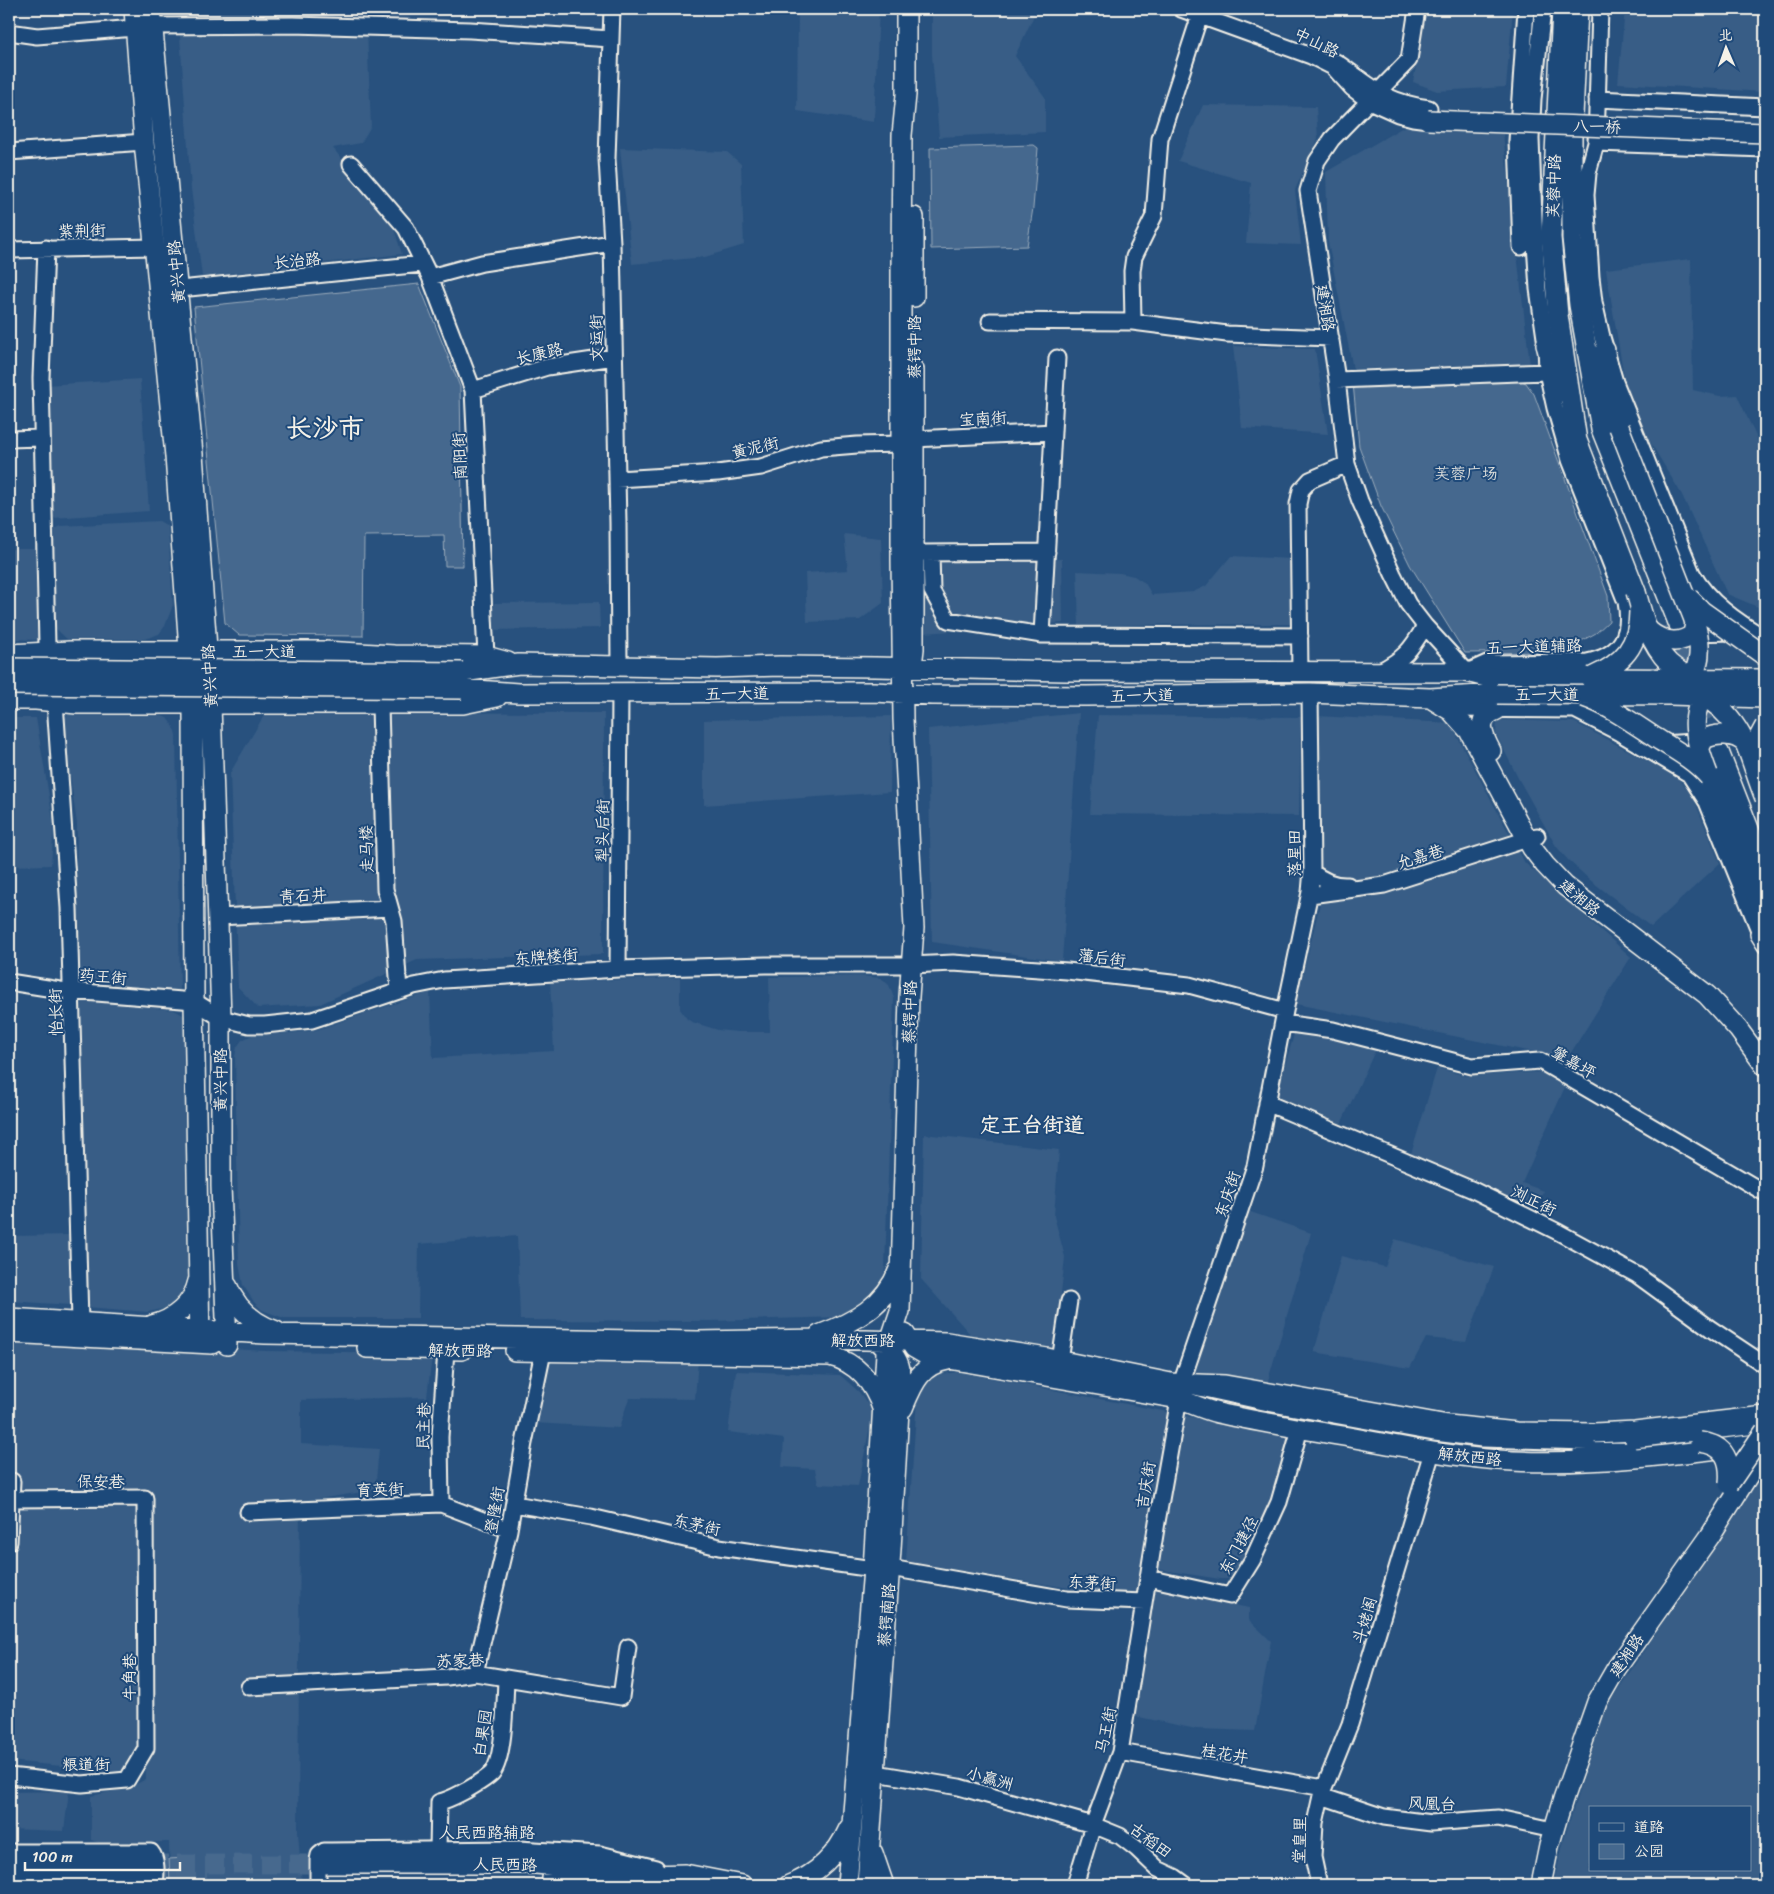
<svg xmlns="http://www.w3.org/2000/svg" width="1774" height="1894" font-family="Sriracha,'LXGW WenKai TC',sans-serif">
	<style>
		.built { fill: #375d86; fill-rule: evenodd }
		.green { fill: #45688e; stroke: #9cacbb }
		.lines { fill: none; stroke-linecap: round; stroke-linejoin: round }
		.major-tunnel { stroke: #47698e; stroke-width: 19; stroke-dasharray: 19 9; stroke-linecap: butt }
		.minor-casing { stroke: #f4f1e8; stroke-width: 19 }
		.major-casing { stroke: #f4f1e8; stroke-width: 22 }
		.minor { stroke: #1f4a7a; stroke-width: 15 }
		.major { stroke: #1f4a7a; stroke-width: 19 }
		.major-bridge-casing { stroke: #f4f1e8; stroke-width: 22; stroke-linecap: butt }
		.major-bridge { stroke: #1f4a7a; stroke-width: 19 }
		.labels { text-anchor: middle; stroke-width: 4; stroke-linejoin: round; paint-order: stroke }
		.street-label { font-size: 16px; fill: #f4f1e8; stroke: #1f4a7a }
		.park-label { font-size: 16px; fill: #dadcda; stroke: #1f4a7a }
		.district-label { font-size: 21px; font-weight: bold; fill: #f4f1e8; stroke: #1f4a7a }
		.town-label { font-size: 26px; font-weight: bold; fill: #f4f1e8; stroke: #1f4a7a }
	</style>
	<rect width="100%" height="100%" fill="#28517e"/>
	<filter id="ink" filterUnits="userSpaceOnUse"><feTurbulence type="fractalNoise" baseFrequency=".02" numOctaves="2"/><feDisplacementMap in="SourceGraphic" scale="10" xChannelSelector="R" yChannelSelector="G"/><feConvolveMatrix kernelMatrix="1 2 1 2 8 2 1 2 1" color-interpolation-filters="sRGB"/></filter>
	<g filter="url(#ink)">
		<path class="built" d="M178,9H276L281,35L367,31L371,126L361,143L333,148L392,223L402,254L202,277L191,189Z
			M798,9H879L874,122L797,111Z
			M932,9H1037L1015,56L1045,97V132L939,137L932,55Z
			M1427,9H1513L1506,87L1437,91L1413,82Z
			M1625,9H1765V92L1618,83Z
			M1203,105L1316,107L1318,139L1295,190L1301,245L1246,243L1251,183L1178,161Z
			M1405,126L1503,134L1530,365L1353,369L1328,242L1326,172Z
			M620,148L727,152L741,164L744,245L705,257L632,264Z
			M1691,259L1693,390L1720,396L1737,395L1765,456V610L1727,594L1682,495L1629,407L1606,269Z
			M1233,346L1315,349L1328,434L1242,428Z
			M140,379L149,511L54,518L45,385Z
			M159,521L166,525L168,528L173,605L165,626L159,634L145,639L68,640L54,627L52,530L60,526Z
			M844,534L881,538L883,603L860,620L807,622L805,573L848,570Z
			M9,549H42V640L9,639Z
			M1231,556L1292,559L1297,624L1079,625L1077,571L1120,573L1134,576L1145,583L1152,595L1193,592L1206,586Z
			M1062,559L1063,623L925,633V563Z
			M599,602L600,628L494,630V603Z
			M151,711L167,718L174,727L176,735L180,992L75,980L77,824L63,725L64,719L69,714L76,712Z
			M266,712L604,713L603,954L417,960L320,1004L258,1008L238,987L230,773Z
			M1079,713L1062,961L932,942L928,729Z
			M1098,715L1301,717L1299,816L1090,814Z
			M891,716L890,792L704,805V720Z
			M1316,716L1450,723L1525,863L1631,957L1567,1059L1296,1004L1323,891Z
			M9,718H36L54,826L51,865L9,866Z
			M1503,720L1574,722L1676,776L1693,797L1720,863L1651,927L1590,880L1568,860L1556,846L1518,778L1496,734L1497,722Z
			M861,976L881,978L889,985L894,998L885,1268L883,1280L877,1292L841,1317L710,1321L520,1320L517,1236L419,1244L418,1318H284L262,1310L254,1302L243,1285L239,1264L235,1057L237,1047L242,1040L252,1035L290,1033L316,1030L430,992L433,1058L554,1051L550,982L680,978V1009L687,1019L692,1022L718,1030L738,1032H770L769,977Z
			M79,999L174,1010L183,1015L185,1020L188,1274L180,1298L174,1303L162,1309L148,1312L86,1307Z
			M1297,1024L1375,1051L1340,1126L1275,1100Z
			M1437,1068L1466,1076L1540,1072L1565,1087L1522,1183L1544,1191L1533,1210L1411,1154Z
			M924,1134L1059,1150L1054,1216L1065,1257L1055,1348L971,1335L921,1279Z
			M1245,1210L1311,1233L1267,1384L1195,1373Z
			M71,1235V1305L9,1301V1236Z
			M1395,1239L1494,1267L1466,1342L1426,1338L1410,1368L1314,1352L1341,1256L1385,1267Z
			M9,1336L266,1351L425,1353L432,1356L427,1397L301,1400V1444L379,1449L375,1490L300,1502L298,1832L302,1885H170L169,1842L99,1843L91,1840V1796L131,1787L146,1779L145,1749L124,1772L9,1761Z
			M547,1357L698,1359L695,1399L629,1398L619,1428L534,1423Z
			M736,1371L840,1375L859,1392L873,1411L858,1486L818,1484L815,1469L782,1467L784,1439L728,1432Z
			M959,1372L1173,1413L1290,1438L1262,1521L1240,1566L1227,1579H1220L1156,1569L1140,1570L1138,1593L1132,1598L906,1562L917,1398L926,1381L941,1374Z
			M1765,1470V1885H1553L1565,1836L1603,1712ZM1590,1808H1750V1870H1590Z
			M1153,1588L1249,1608V1620L1271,1641L1255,1731L1196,1729L1134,1716Z
			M69,1791L64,1831L9,1829V1792Z"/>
		<path class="green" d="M1034,145L1038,148L1033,208L1027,246L931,249L930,148Z
			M419,284L460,387L463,566H445L444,535L364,536L363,636L239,635L225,623L194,307Z
			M1515,378L1526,383L1534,394L1608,596L1609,621L1596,633L1561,652L1465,653L1410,565L1381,506L1359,446L1353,383Z
			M185,1858V1885H170L169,1859Z"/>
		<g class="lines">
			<path class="major-tunnel" d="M1667,625L1719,751
				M149,1864H326
				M149,1877H207"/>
			<defs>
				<path id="minor" d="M612,9L607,159L612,243L618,523L619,666
					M1181,9L1311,56L1333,67L1352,88L1369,101L1398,114L1413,118L1428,120
					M1417,9L1409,60L1332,139L1317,161L1308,191L1337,380L1347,464L1360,501L1393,574L1408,604L1425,626
					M1600,9L1596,143L1588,173L1586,195L1591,277L1594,302L1602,337L1615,382L1692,573C1708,602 1737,622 1765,638
					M152,26L293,25L470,30L611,39
					M9,32L37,36L135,28
					M1336,62C1372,86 1383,102 1429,108
					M1597,99L1765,107
					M1596,143L1765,149
					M9,152L144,142
					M351,164L406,228L430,277L473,390L486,656
					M1521,247L1517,141L1526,9
					M9,250L155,247
					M430,277L482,263L612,243
					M178,293L180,289L422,264
					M990,321L1133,322L1227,334L1331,338
					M1133,322L1132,271L1134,257L1154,216L1160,139L1202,9
					M1337,380L1547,372
					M473,390L547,367L614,357
					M9,439L41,438
					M914,439L1053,432
					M617,479L718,473L761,467L821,448L857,445L901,444
					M923,553L1047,552
					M931,553L932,591L948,620L1042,635L1300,636
					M1688,633L1735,632
					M1042,635L1057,358
					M38,654L45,649L47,645L41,378L46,248
					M1378,672C1404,659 1411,650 1425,626L1467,672L1487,663L1587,662C1621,655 1632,635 1626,602L1570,460L1555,408L1547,372L1546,345L1538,289L1535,244L1531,139L1533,99L1543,9
					M1300,673L1298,504L1301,490L1310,480L1347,464
					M1310,693L1312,870L1310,892L1285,1011L1255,1166L1181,1384L1268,1403L1435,1433L1482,1439L1587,1442
					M55,702L69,908L80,1322
					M380,705L385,889L394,921L399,991
					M1448,709L1575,710L1618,732L1689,774L1707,802L1765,945
					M1662,744L1709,741
					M1312,872C1322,880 1334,886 1348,885
					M1310,895L1384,885L1537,836
					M218,917L390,908
					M618,969L620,693
					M9,982L60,990L194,1001L221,1018L249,1025H265L312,1020L414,986L444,980L618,969L766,965H911L953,963L1067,971L1189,985L1285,1011
					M1283,1023L1333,1030L1472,1066L1540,1061L1765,1193
					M1267,1103L1473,1190L1558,1232L1637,1275L1711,1329L1765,1365
					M1060,1361L1069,1301
					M1633,1440L1765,1425
					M1581,1451L1628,1450
					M9,1481H12L9,1542
					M441,1504L440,1437L446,1350
					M514,1504L591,1517L719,1547L873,1569
					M248,1512L441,1504L509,1530
					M890,1568L1067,1599L1144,1602
					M1148,1578L1230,1596L1253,1559L1279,1502L1300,1429
					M475,1673L509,1530L524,1443L543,1352
					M249,1687L447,1677L475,1673L621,1697L628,1647
					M1120,1752L1324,1788
					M876,1773L959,1787L1093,1825L1120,1836L1137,1849L1158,1869L1175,1877L1186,1885
					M9,1776L82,1784L127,1780L146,1748L145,1498L11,1499
					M1321,1796L1384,1817L1431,1823L1498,1818L1544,1828
					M438,1849L439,1802C449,1800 457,1795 467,1790C475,1785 485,1780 492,1773C505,1758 505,1699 506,1679
					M9,1852H151C158,1860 156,1875 155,1885
					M318,1885V1860L319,1855L324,1851H331L518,1849L600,1854L656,1868
					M1075,1885L1093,1825L1120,1752L1157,1522L1179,1399L1189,1401
					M1319,1885L1313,1857L1315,1823L1321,1796L1350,1724L1432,1452"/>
				<path id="major" d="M134,9L144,142L175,456L188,635L193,713L194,1001L200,1343
					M151,9L193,454L211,704L221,1018V1186L227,1345
					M1562,9L1551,237L1558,315L1577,441
					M1578,9L1572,137V238L1579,305L1601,429L1679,625
					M914,297V217
					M1546,345L1561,392
					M1605,350L1606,384
					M1596,369L1606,388L1619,427
					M1573,430L1636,592
					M9,654L70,651H324L394,655L486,656L508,662
					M912,665L914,649V370
					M463,672L519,664L717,668L780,666L875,667L1065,671L1467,672L1486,677L1590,678
					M462,689L518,693L874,692L932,695L1086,696L1310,693L1430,698L1497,694
					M1430,698L1451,711L1469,731L1532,848L1545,865L1565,886L1707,995L1738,1029L1765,1066
					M9,700H36L77,704H463L497,697
					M1491,751C1482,734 1475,718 1497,710
					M1719,752L1765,870
					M1709,777L1765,916
					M1760,934L1765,942
					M227,1285C236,1308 253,1323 276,1331
					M9,1318L265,1334L698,1341L824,1339L947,1342L1047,1358L1171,1383L1225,1385L1448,1425L1517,1432L1594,1433L1635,1431L1765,1416
					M152,1325C174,1320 193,1304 198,1281
					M9,1333L212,1344
					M905,1334L914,1348L926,1355L1179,1399C1192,1404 1205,1410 1218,1413C1258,1422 1298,1428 1337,1435C1396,1445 1454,1458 1513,1461C1598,1465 1681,1454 1765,1443
					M819,1335C854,1322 885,1306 899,1269
					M367,1348L462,1350
					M515,1351L830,1356C856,1362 874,1383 882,1408
					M903,1408C913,1384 920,1365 948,1360
					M873,1853L884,1885
					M326,1864H536L650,1875L685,1874L742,1885
					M9,1866L149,1864
					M552,1878L573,1879L604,1885
					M9,1879L149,1877
					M789,1885C816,1875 837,1855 849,1828
					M847,1885L873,1569L886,1353L900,1311L909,997L914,928L903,719L901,560V267L902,135L906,95V9
					M867,1885L891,1549L901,1376C900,1361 894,1353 882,1345
					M1541,1885L1549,1846L1563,1799L1597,1702L1616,1669L1710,1536L1765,1449"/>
			</defs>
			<use href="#minor" class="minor-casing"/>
			<use href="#major" class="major-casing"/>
			<use href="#minor" class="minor"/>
			<use href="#major" class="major"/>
			<defs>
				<path id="major-bridge" d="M1428,120L1765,133
					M1619,427L1693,617C1704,649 1703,678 1670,695
					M1636,592C1643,618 1650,644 1669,663C1676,669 1684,674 1691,679
					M1689,598L1702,611L1765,656
					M1648,630C1661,641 1678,646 1693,634L1695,623
					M9,668L463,672
					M1592,677C1623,663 1639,646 1639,611
					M1590,678L1765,679
					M1653,678C1692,685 1726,703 1744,741C1752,759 1757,779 1765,798
					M9,685L462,689
					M1497,694L1670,695L1765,698
					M1584,697C1610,706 1633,723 1656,738C1675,750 1694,760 1709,777
					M1699,749L1704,739C1716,733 1735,733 1745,743
					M1755,764L1758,739L1765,726
					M1708,774C1698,748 1683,708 1713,689
					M1700,1442C1726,1445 1731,1461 1729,1484
					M1729,1484L1765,1431"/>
			</defs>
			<use href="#major-bridge" class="major-bridge-casing"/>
			<use href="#major-bridge" class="major-bridge"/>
		</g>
	</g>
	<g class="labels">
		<g class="street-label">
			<text transform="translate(1317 42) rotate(26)" y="6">中山路</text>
			<text transform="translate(1597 126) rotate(2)" y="6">八一桥</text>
			<text transform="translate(1553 186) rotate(-88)" y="6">芙蓉中路</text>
			<text transform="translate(82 230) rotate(-1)" y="6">紫荆街</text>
			<text transform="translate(297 260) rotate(-6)" y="6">长治路</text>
			<text transform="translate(176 272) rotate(-95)" y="6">黄兴中路</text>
			<text transform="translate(1326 308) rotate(81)" y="6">建湘路</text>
			<text transform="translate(596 338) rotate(-91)" y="6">文运街</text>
			<text transform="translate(914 347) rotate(-90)" y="6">蔡锷中路</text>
			<text transform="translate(539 353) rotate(-13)" y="6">长康路</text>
			<text transform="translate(983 418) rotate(-3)" y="6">宝南街</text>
			<text transform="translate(755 447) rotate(-13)" y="6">黄泥街</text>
			<text transform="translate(459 456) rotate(-93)" y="6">南阳街</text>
			<text transform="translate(1534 646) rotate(-2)" y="6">五一大道辅路</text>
			<text x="264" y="657">五一大道</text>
			<text transform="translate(209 676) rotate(-93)" y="6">黄兴中路</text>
			<text transform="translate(737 693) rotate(-1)" y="6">五一大道</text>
			<text x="1547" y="700">五一大道</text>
			<text transform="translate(1142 695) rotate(-1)" y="6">五一大道</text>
			<text transform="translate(602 831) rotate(-89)" y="6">犁头后街</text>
			<text transform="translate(366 849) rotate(-92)" y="6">走马楼</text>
			<text transform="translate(1294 853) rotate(-90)" y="6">落星田</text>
			<text transform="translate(1420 856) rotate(-17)" y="6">允嘉巷</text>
			<text transform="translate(303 895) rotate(-3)" y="6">青石井</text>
			<text transform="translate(1580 897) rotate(40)" y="6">建湘路</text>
			<text transform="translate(546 956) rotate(-4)" y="6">东牌楼街</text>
			<text transform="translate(1102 957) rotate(7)" y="6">藩后街</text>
			<text transform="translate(103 976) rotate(5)" y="6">药王街</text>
			<text transform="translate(55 1012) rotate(-91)" y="6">怡长街</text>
			<text transform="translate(909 1012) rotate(-88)" y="6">蔡锷中路</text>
			<text transform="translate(1574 1062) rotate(29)" y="6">肇嘉坪</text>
			<text transform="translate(220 1080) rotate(-90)" y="6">黄兴中路</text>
			<text transform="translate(1227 1194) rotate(-71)" y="6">东庆街</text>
			<text transform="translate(1534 1200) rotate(26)" y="6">浏正街</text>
			<text x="863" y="1346">解放西路</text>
			<text transform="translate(460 1350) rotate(1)" y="6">解放西路</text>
			<text transform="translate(423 1426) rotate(-88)" y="6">民主巷</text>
			<text transform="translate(1470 1456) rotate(6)" y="6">解放西路</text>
			<text x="101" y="1487">保安巷</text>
			<text transform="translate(1145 1485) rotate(-80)" y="6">吉庆街</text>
			<text transform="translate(380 1489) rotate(-2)" y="6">育英街</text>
			<text transform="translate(494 1510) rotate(-80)" y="6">登隆街</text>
			<text transform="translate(697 1524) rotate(13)" y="6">东茅街</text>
			<text transform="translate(1238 1545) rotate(-62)" y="6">东门捷径</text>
			<text transform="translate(1092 1582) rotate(3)" y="6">东茅街</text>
			<text transform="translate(886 1615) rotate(-85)" y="6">蔡锷南路</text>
			<text transform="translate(1364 1620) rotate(-73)" y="6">斗姥阁</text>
			<text transform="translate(1626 1655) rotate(-56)" y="6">建湘路</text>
			<text transform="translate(460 1660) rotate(-2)" y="6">苏家巷</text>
			<text transform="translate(129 1677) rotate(-90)" y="6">牛角巷</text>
			<text transform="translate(1105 1730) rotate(-78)" y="6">马王街</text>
			<text transform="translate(482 1733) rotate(-81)" y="6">白果园</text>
			<text transform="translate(1225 1753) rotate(10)" y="6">桂花井</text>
			<text x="86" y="1770">粮道街</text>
			<text transform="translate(990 1778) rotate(16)" y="6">小赢洲</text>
			<text transform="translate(1432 1803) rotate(2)" y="6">风凰台</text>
			<text x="487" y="1838">人民西路辅路</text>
			<text transform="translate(1151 1840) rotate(37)" y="6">古稻田</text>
			<text transform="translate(1299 1840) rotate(-88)" y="6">堂皇里</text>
			<text transform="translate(505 1864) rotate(1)" y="6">人民西路</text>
		</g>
		<g class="park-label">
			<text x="1466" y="479">芙蓉广场</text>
		</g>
		<g class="district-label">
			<text x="1032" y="1132">定王台街道</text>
		</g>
		<g class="town-label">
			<text x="325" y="437">长沙市</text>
		</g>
	</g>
	<rect width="1774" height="1894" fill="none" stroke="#1f4a7a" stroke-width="30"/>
	<rect x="15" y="15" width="1744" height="1864" fill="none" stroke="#f4f1e8" stroke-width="2" filter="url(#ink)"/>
	<rect x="1589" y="1806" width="162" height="65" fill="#1f4a7a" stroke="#748da6"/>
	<rect x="1599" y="1823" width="25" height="8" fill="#1f4a7a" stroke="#748da6"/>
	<text x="1634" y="1832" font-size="15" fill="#f4f1e8">道路</text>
	<rect x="1599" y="1844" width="25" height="15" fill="#45688e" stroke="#748da6"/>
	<text x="1634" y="1856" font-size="15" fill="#f4f1e8">公园</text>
	<g transform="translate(1726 48) rotate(358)" stroke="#1f4a7a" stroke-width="4" paint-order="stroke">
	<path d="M0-4L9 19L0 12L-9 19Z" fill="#f4f1e8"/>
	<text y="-8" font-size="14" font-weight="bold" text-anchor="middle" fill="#f4f1e8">北</text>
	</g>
	<path d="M25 1862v8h155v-8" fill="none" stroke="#f4f1e8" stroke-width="2.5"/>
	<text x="32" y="1862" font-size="15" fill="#f4f1e8" stroke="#1f4a7a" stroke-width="4" paint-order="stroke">100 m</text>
</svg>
